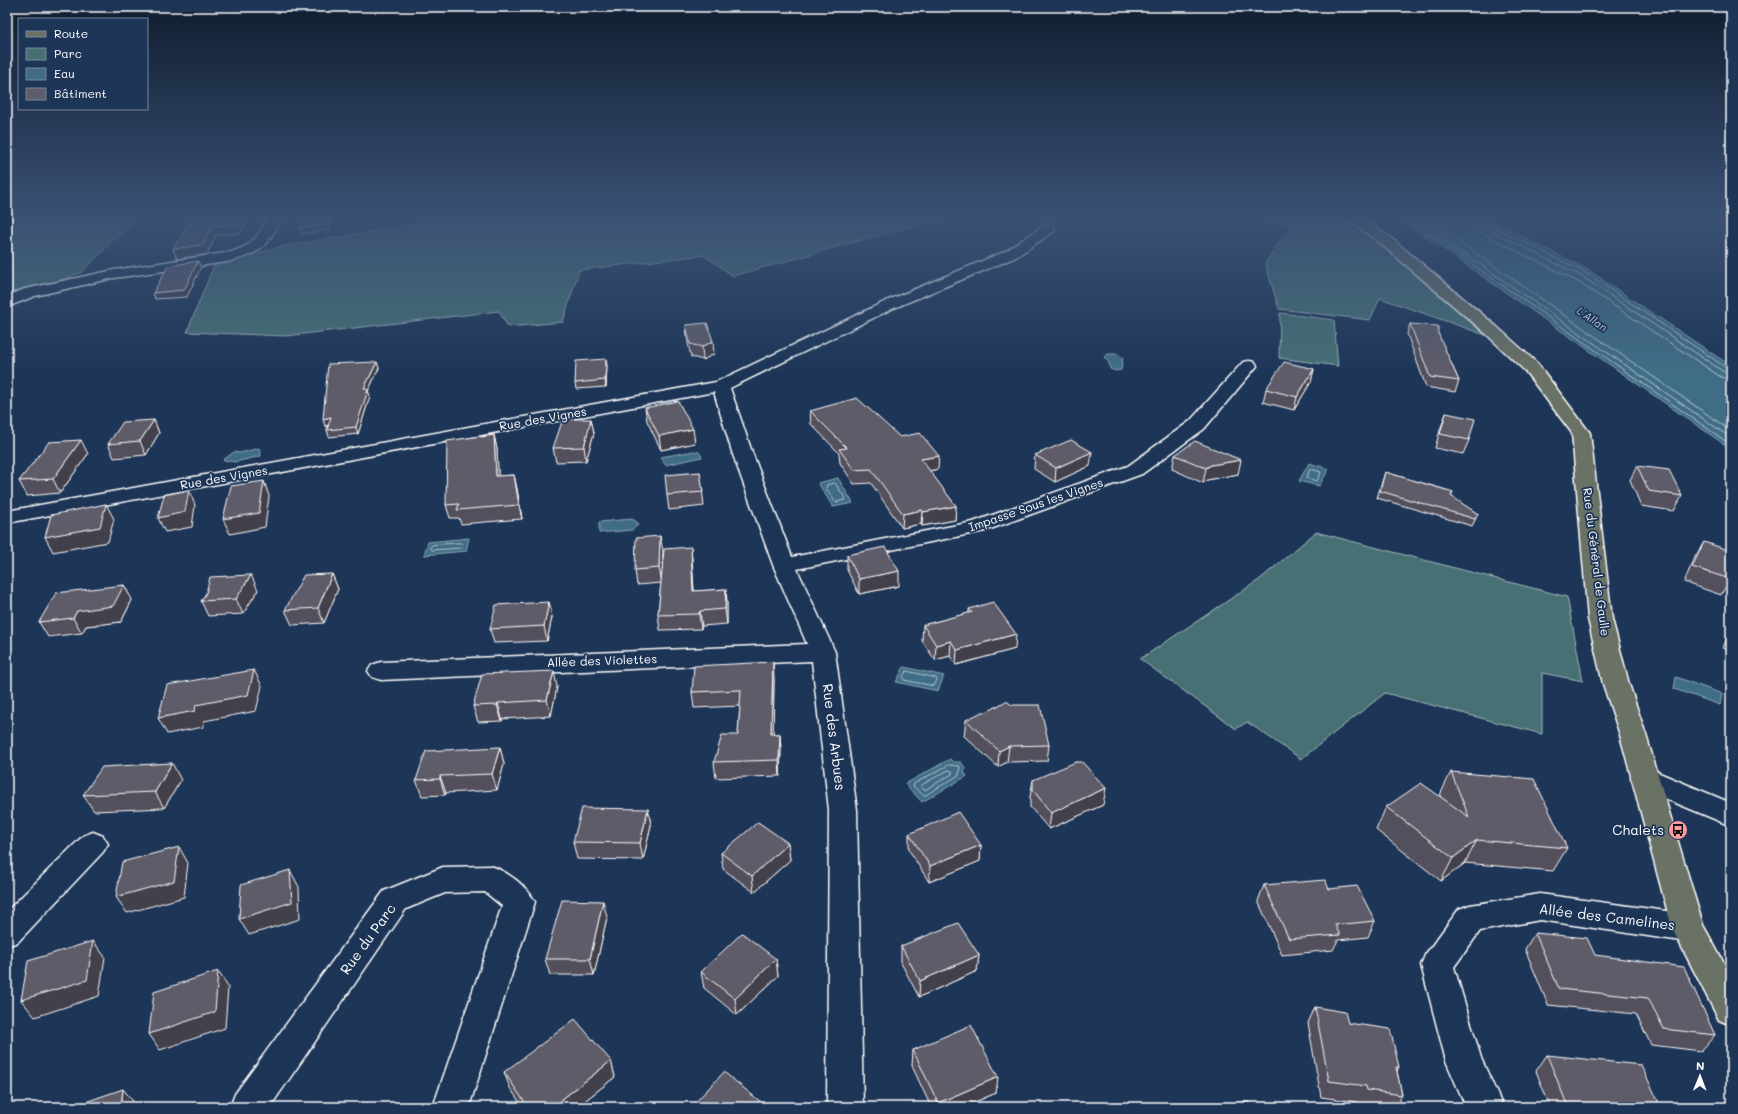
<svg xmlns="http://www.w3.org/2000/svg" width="1738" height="1114" font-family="Mali,sans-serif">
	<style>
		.green { fill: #477075; stroke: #a3b8ba }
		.water { fill: #416d86; stroke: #8da7b6 }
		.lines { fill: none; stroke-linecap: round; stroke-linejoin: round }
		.shore { stroke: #b3c5cf; stroke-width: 1 }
		.minor-casing { stroke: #fff; stroke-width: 3 }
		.major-casing { stroke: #fff; stroke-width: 3 }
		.minor { fill: #1d3557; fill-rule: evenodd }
		.major { fill: #6a7266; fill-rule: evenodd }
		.wall { fill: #524f5c; stroke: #fff }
		.shaded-wall { fill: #42404b; stroke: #fff }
		.building { fill: #5f5c6b; stroke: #fff }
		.labels { text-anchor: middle; stroke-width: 3.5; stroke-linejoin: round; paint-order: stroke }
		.far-water-label { font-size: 11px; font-style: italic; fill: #b3c5cf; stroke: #1d3557 }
		.street-label { font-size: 12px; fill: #fff; stroke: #1d3557 }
		.near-street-label { font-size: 14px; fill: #fff; stroke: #1d3557 }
		.near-poi-label { font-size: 14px; fill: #fff; stroke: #1d3557; text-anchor: end }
	</style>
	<rect width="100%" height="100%" fill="#1d3557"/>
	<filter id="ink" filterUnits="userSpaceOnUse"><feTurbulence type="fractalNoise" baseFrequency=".025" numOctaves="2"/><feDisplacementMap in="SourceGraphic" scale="8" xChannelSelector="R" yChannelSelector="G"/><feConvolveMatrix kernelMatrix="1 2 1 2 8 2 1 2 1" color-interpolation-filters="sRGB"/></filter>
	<g filter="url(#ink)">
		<path class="green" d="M7,218H136L82,272L7,301Z
			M455,218H941L733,276L704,255L579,270L563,322L508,327L499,311L286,336L187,332L214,265L284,246Z
			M1263,218H1342L1371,237L1491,337L1380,298L1370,320L1279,309L1265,263L1291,226Z
			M1280,313L1334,320L1338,366L1279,358Z
			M1316,532L1567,597L1583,681L1542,673V734L1385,693L1301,759L1247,722L1236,729L1140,659L1259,580Z"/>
		<path class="water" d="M1394,218H1486L1588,270L1731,366V449L1416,230Z
			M1108,354H1118L1123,358L1121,370L1116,371L1110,369L1109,363L1104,357Z
			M259,448L261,456L235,462L223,460L234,452L240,453Z
			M694,451L695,452H699L702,457L665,465L661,457Z
			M1309,463L1329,469L1319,486L1299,481Z
			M838,478L853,503L833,507L818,483Z
			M632,519L637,522L638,525L632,530L599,533V522Z
			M469,538L466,551L424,555L428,542Z
			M904,667L944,676L938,691L896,682Z
			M1676,677L1722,694L1720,705L1674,689Z
			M950,759L953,762H961L966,769L964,772L967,776L922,802L905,784Z"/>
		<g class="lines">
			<path class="shore" d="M1402,218L1419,227L1731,445
				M1413,218L1731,438
				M1425,218L1731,431
				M1474,218L1476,226L1482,233L1580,283L1721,377L1731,380
				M1480,218L1481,224L1485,228L1583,277L1724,372L1731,374
				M1485,218L1487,224L1586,273L1727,368L1731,369
				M1311,469L1321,472L1317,481L1306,478Z
				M835,483L845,498V500L835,502L826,488L827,485Z
				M461,543L463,545L461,548L432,550L430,548L432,545Z
				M907,671L936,678L937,680L934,686L904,680L903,677Z
				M949,765L960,766L959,775L924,796L913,786L914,784Z
				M949,770L952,771V774L925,790L921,788L922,785Z"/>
			<defs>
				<path id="minor" d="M267,218H280C270,247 256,255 227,262L114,278L35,296L7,307V296L25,289L114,270L231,252C250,246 260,237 267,218Z
					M1048,225L1053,226L1055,229L1053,232L1016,257L894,308L730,388L752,452L792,557L973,522L1128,466L1190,421L1243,362L1249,361L1255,362L1257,366L1204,429L1142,474L985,531L797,569L835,652L857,810L863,1107H827L829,810L812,661L381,680L372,677L368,671L372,665L381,662L807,644L773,565L732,452L714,392L7,523V511L716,382L884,302L1006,251L1043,226Z
					M1645,767L1731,803V826L1635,786L1631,778L1635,770Z
					M93,832L103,836L108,844L103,852L18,942L7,946V911L83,836Z
					M491,866C508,872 527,886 535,902L469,1107H433L502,906L485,892L445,893L406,909L270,1107H230L235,1094L384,891L443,867Z
					M1540,894L1688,914L1699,918L1704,928L1699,938L1688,942L1540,920L1480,931L1454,967L1481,1058L1503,1107H1466L1446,1061L1421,965L1425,955L1459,909L1470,905Z"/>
				<path id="major" d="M1346,218H1361L1390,237L1496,326L1537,363L1590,433L1612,619L1629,684L1646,735L1703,925L1731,976V1025L1719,1020L1672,928L1620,735L1603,684L1588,619L1572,433L1525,371L1484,332L1380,243Z"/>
			</defs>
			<use href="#minor" class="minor-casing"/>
			<use href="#major" class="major-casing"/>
			<use href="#minor" class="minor"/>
			<use href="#major" class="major"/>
		</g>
		<path class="wall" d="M1410,324L1438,333L1459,381L1455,392L1426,387L1407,334Z
			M686,325L714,354L703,360L691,357L687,338Z
			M377,362L379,368L368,391L370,396L358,434L329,437L327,430L328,426H325Z
			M607,365L606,387L576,389L575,383Z
			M1314,369L1311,382L1294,410L1263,402L1266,389Z
			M645,408L695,443L661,450L647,421Z
			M810,411L938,469L929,471L956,506L955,520L922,526L921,524L902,528L871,483L854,484L840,463L839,453L811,424Z
			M1446,413L1469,440L1463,454L1435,448L1441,427Z
			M591,419L594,433L586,461L556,462L553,448Z
			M154,420L159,433L146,455L114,458L108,444Z
			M494,435L497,449L498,476L514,475L517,489L522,519L461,524L459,518H450L446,505L481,436V437Z
			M88,454L60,493L27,496L19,481Z
			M1035,455L1090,466L1055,482L1034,469Z
			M1175,455L1238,474L1207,480L1203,483L1172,469Z
			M1637,466L1682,496L1674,511L1641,506L1630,480Z
			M700,472L704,506L669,510L667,495Z
			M1385,472L1453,492L1451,497L1478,514L1472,526L1377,498Z
			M1704,542L1730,579L1721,595L1684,582L1695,557Z
			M691,547L692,561L694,591L726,589L727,603V624L702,626L701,629L660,630L658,615L661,583L637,585L635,570L663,551L662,568Z
			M847,555L899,586L859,594L847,570Z
			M332,574L338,589L324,623L292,625L285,610Z
			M124,585L132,600L121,622L86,626L82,633L48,637L39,622Z
			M258,590L243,614L208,616L201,601Z
			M549,602L552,617L547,641L494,643L490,629Z
			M969,609L1015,649L956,665L950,656L935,660L922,641L923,625L969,613Z
			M1731,627V651L1723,648Z
			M774,678L773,734H780L781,750L780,776L716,778L714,762L738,735L740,706L694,708L692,692Z
			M557,687L551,716L502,719V721L478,722L473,706Z
			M966,720L1049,745L1047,761L1007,762L998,767L964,736Z
			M500,747L504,764L497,790L446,793L445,795L422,796L416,780Z
			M1451,772L1567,848L1553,871L1465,863L1441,881L1376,830L1386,807L1441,797L1440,795Z
			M181,780L164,808L94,811L83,795Z
			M1033,780L1103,805L1049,829L1030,807V797Z
			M648,809L651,825L643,860L577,859L573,842Z
			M909,834L981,845L980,861L929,882L909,850Z
			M788,843L790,860L754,892L723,869L721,853Z
			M1264,885L1329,889L1375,921L1368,937L1338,940L1333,950L1282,955L1258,901Z
			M607,917L594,975H550L545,959Z
			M1535,933L1595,955L1715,1035L1701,1051L1651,1045L1636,1014L1548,1005L1525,949Z
			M901,946L979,955L977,971L919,997L901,963Z
			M776,959L778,976L737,1015L704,988L701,972Z
			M1315,1007L1348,1023L1399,1067L1397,1071L1402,1095L1396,1107H1364L1358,1106L1357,1102L1321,1097L1308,1023Z
			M913,1050L996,1093L963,1107H931L912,1066Z
			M1547,1055L1661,1107H1550L1536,1071Z
			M611,1061L615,1077L577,1107H523L510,1088L504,1072Z"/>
		<path class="shaded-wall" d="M240,218H248L241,233L216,235L207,254L177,259L173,249L212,226Z
			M328,218H330V230L302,234L300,228Z
			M198,261L201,267L187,297L155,299L153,293Z
			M713,341L714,354L703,360L702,347Z
			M606,359L607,365L606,387L605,380Z
			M377,362L379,368L368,391L370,396L358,434L356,427L364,388Z
			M1314,369L1311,382L1294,410L1297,397Z
			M331,417L334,424L325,426L323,419Z
			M591,419L594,433L586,461L584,447Z
			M154,420L159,433L146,455L140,441Z
			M693,429L695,443L661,450L659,436Z
			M494,435L497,449L499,490L496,476Z
			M81,440L88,454L60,493L53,479Z
			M1092,452L1090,466L1055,482L1056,468Z
			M939,456L938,469L920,473L921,459Z
			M1241,460L1238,474L1207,480L1203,483L1206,468L1211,465Z
			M514,475L517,489L522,519L519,505Z
			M264,481L269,496L265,527L230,534L223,519Z
			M189,490L195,505L192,527L165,532L158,518Z
			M106,504L114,519L108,542L53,552L45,537Z
			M956,506L955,520L922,526L923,512Z
			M922,510L921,524L902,528L903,514Z
			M660,536L663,551L662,583L659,568Z
			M691,547L692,561L695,605L693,591Z
			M899,571V586L859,594V579Z
			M332,574L338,589L324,623L318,608Z
			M251,575L258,590L243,614L236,599Z
			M124,585L132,600L121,622L86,626L82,633L73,618L77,611Z
			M726,589L727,603V624L725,609Z
			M549,602L552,617L547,641L544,626Z
			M700,611L702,626L701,629L699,614Z
			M1016,634L1015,649L956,665L957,650Z
			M951,641L950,656L935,660L936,645Z
			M773,662L774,678L773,750L771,734Z
			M254,670L262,686L256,711L204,721L203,727L167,734L158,718L196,705Z
			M554,671L557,687L551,716L547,700Z
			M498,703L502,719V721L497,705Z
			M780,734L781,750L780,776L779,760Z
			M1009,746L1007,762L998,767L999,751Z
			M500,747L504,764L497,790L492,774Z
			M172,763L181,780L164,808L155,792Z
			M440,776L446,793L445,795L440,779Z
			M1106,788L1103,805L1049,829L1051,813Z
			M648,809L651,825L643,860L640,843Z
			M1477,840L1465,863L1441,881L1453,858Z
			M788,843L790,860L754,892L752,876Z
			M981,845L980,861L929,882L930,866Z
			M179,847L188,863L184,897L127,913L116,897Z
			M290,870L299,887L300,919L249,935L239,919Z
			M603,901L607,917L594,975L590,959Z
			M93,941L105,957L99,996L35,1017L21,1000Z
			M979,955L977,971L919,997L920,981Z
			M776,959L778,976L737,1015L735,999Z
			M218,971L228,987L225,1028L160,1050L149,1034Z
			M611,1061L615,1077L577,1107H552Z
			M998,1077L996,1093L963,1107H937L938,1103Z
			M123,1089L136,1105V1107H121Z
			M762,1103V1107H758Z"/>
		<path class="building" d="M203,218H240L238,224L212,226L203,245L173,249L191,219Z
			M300,218H328V225L300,228Z
			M198,261L184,290L153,293L168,266Z
			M707,323L713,341L702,347L690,344L686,325Z
			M1410,324L1438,326V333L1459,381L1430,377Z
			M606,359L605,380L575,383L576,361Z
			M377,362L364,388L368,390L356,427L327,430L331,417L323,419L328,364Z
			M1284,362L1314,369L1297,397L1266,389Z
			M857,398L900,437L920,433L939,456L921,459L956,506L923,512L922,510L903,514L871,469L854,470L839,449L847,448L810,411Z
			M678,401L693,429L659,436L645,408Z
			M1446,413L1475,419L1469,440L1440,434Z
			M563,419H591L584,447L553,448Z
			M154,420L140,441L108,444L123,422Z
			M494,435L496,476L514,475L519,505L457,510L459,504L446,505L447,441L481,436V437Z
			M81,440L53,479L19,481L49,442Z
			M1071,440L1092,452L1056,468L1035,455Z
			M1195,441L1241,460L1211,465L1206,468L1175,455Z
			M1637,466L1669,470L1682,496L1649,491Z
			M700,472L703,492L667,495L665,475Z
			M1385,472L1453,492L1451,496L1478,514L1475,519L1380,491Z
			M264,481L259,513L223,519L231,486Z
			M189,490L185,512L158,518L164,495Z
			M106,504L100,527L45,537L51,515Z
			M660,536L659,568L635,570L636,538Z
			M1704,542L1731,551V577L1730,579L1692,567Z
			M691,547L693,591L726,589L725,609L700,611L699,614L658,615L664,549Z
			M885,547L899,571L859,579L847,555Z
			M332,574L318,608L285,610L304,575Z
			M251,575L236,599L201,601L206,593L210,577Z
			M124,585L113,606L77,611L73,618L39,622L56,593Z
			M549,602L544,626L490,629L496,605Z
			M993,602L1016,634L957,650L951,641L936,645L923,625L972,612L969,609Z
			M1731,632V641L1728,640Z
			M773,662L771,734H780L779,760L714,762L722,735H738L741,690L692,692L694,666Z
			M254,670L248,695L196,705L195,711L158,718L167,685Z
			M554,671L547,700L498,703L497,705L473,706L482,674Z
			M1006,701L1012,705H1040L1049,745L1009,746L999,751L966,720L982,712H987Z
			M500,747L492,774L440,776V779L416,780L426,751Z
			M1076,762H1082L1106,788L1051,813L1033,790V780Z
			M172,763L155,792L83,795L102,767Z
			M1451,772L1534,779L1567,848L1477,840L1453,858L1386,807L1421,783L1469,817Z
			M582,808L648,809L640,843L573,842Z
			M958,812L981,845L930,866L909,834Z
			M758,822L788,843L752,876L721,853Z
			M179,847L174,881L116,897L122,862Z
			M290,870L292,902L239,919L241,885Z
			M1325,880L1329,889L1357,886L1375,921L1335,925L1340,935L1289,939L1264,885Z
			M562,900L603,901L590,959H545Z
			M958,923L979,955L920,981L901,946Z
			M742,933L776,959L735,999L701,972Z
			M1535,933L1587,938L1595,955L1684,967L1715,1035L1664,1029L1648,998L1559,989Z
			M93,941L87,980L21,1000L28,961Z
			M218,971L215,1012L149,1034L154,992Z
			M1315,1007L1345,1012L1348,1023L1390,1029L1399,1067H1396L1402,1095L1367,1090L1366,1086L1329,1081Z
			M575,1019L611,1061L552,1107H528L504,1072Z
			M971,1025L998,1077L938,1103L913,1050Z
			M1547,1055L1641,1065L1661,1107H1568Z
			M724,1072L762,1103L758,1107H691Z
			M123,1089L121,1107H71Z
			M1250,1102L1252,1107H1174L1173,1104Z"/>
	</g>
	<linearGradient id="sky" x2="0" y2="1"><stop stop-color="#101d30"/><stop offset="0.58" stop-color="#3a5174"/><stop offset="1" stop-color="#3a5174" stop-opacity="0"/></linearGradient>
	<rect width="1738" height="374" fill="url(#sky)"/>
	<defs>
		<symbol id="bus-disc" viewBox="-11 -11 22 22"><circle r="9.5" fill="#ff9aa2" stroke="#1d3557"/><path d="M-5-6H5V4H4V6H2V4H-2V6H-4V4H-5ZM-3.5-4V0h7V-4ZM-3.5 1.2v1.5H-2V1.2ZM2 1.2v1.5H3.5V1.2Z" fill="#111"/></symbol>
	</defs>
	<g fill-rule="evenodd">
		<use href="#bus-disc" x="1667" y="819" width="22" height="22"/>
	</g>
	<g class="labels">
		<g class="far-water-label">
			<text transform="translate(1592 319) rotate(35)" y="4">L'Allan</text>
		</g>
		<g class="street-label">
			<text transform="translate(543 419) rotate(-10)" y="4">Rue des Vignes</text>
			<text transform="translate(224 478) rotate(-10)" y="4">Rue des Vignes</text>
			<text transform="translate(1036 505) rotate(-19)" y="4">Impasse Sous les Vignes</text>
			<text transform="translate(1596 562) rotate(83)" y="4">Rue du Général de Gaulle</text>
			<text transform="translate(602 661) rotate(-2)" y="4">Allée des Violettes</text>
		</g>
		<g class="near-street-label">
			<text transform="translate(834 737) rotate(83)" y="5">Rue des Arbues</text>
			<text transform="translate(1607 917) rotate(7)" y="5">Allée des Camelines</text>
			<text transform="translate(368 939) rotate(-54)" y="5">Rue du Parc</text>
		</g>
		<g class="near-poi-label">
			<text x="1664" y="835">Chalets</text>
		</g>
	</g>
	<rect width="1738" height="1114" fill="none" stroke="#1d3557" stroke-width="24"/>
	<rect x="12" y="12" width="1714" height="1090" fill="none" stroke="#fff" stroke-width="1.5" filter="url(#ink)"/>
	<rect x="18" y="18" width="130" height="92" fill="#1d3557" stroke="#77869a"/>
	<rect x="26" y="31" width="20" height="6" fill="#6a7266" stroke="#77869a"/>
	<text x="54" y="38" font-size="12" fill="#ffffff">Route</text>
	<rect x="26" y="48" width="20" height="12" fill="#477075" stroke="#77869a"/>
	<text x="54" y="58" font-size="12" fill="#ffffff">Parc</text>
	<rect x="26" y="68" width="20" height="12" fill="#416d86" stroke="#77869a"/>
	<text x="54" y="78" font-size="12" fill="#ffffff">Eau</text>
	<rect x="26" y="88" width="20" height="12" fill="#5f5c6b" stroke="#77869a"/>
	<text x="54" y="98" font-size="12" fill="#ffffff">Bâtiment</text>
	<g transform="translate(1700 1076) rotate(1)" stroke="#1d3557" stroke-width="3" paint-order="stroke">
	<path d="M0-3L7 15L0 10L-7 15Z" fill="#ffffff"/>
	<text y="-6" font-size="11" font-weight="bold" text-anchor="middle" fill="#ffffff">N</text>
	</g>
</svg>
